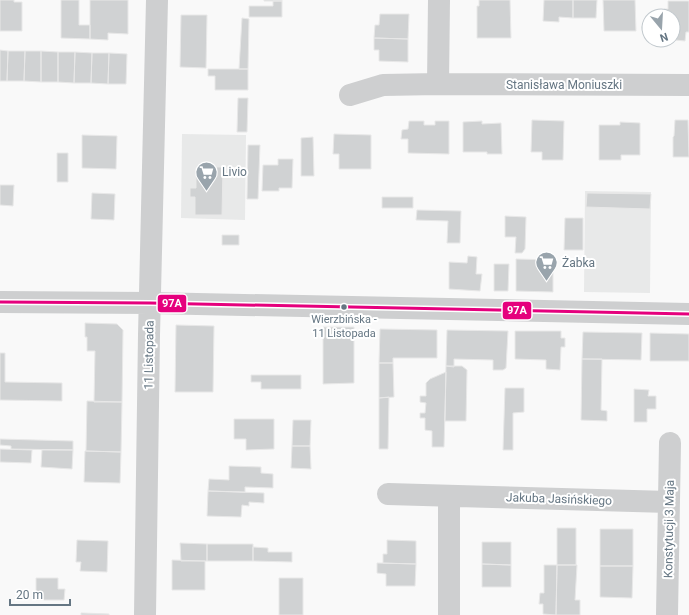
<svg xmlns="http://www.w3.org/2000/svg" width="689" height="615" font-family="Roboto,sans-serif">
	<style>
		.built { fill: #e8e9e9 }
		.building { fill: #d0d2d3; stroke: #e8e8e8 }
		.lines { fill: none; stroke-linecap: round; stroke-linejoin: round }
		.minor { stroke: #cecfd0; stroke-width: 22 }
		.bus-1-casing { stroke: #fff; stroke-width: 6 }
		.bus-1 { stroke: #e5007d; stroke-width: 3 }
		.bus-dot { fill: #657683; stroke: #fff; stroke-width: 1.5 }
		.labels { text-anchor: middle; stroke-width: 4; stroke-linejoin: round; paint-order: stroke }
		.bus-label { font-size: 11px; fill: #657683; stroke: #fff }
		.street-label { font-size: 12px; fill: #657683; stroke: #fff }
		.poi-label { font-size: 12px; fill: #657683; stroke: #fff; text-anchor: start }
		.line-badge { stroke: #fff; stroke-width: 1.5 }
		.badge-label { font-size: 11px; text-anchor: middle; font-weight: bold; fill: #fff }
	</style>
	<rect width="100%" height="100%" fill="#f9f9f9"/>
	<path class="built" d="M182,134L246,135L245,220L181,218Z
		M585,191L651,192L650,293L584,292Z"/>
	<path class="building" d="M0,0H14V2H22V31H0Z
		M61,0H79V25H90V39L61,38Z
		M90,0H128V34L108,33V40L90,39Z
		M264,0H282V1H264Z
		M479,0H510L511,38H477V6H479Z
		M544,0H573V18L559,17V22L543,21Z
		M573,0H597L596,18H573Z
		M603,0H635L636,31H604Z
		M273,1H282V17H249V6H273Z
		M668,1H689V32H686L685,41L675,40V32H673V16H664V9H668Z
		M380,14H409L408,39L374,38L375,25H379Z
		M181,15H207L206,68L180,67Z
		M242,18L249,19L248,69H239Z
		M374,38L408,39V62L379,61V50H374Z
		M0,50L8,51L7,81H0Z
		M8,51H25L24,81H7Z
		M25,51H41V82L24,81Z
		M41,51L58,52V82H41Z
		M58,52H75L74,83L58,82Z
		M75,52L92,53L91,83H74Z
		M92,53H109L108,84L91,83Z
		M109,53L127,54L126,84H108Z
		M208,69H248V90H215V76H208Z
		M238,98H248L247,132H237Z
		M532,120L564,121L563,160H542V152H531Z
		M675,120H688L689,157H673V137L674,136Z
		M409,121H424V125H435V121H449V154L408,153V139H401L402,130L408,129Z
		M482,121V124L501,123L502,154H487V152H463V122Z
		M620,122L640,123V155H621V160H599V125H620Z
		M334,134L371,135V169H339V154H333Z
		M82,135L117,136L116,169L82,168Z
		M313,137L314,176H301V138Z
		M248,145H260L258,199H247Z
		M57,153H68V182H57Z
		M278,159H293L292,188H279V191H262L263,165H278Z
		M196,167H223L222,215H195V197H190V188H196Z
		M0,185H14L13,206L0,205Z
		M92,193L115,194L114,220L91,219Z
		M587,193L651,194L650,209L586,207Z
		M382,197H413V208H382Z
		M417,210L461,211L460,243H447L448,221L416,220Z
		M505,216L526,217L525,249L522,253H515L516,237H505Z
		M565,218H583V250H564Z
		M222,235H239V245H222Z
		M468,256L477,257L476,274H482L480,291L449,289V262L467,263Z
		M516,259L553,260V292L516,291Z
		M494,264H509L508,291H494Z
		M85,323L117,324L123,330L122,402H94L95,351H87V337H85Z
		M176,325L214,326L213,392H175Z
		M323,327H354V383L323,384Z
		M380,329L437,330V358H393V363H379Z
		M447,330L508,331L506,368L503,370H493V360L454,359V367L446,366Z
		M515,331H561V338H565V347H561L560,370L546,369V360L515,359Z
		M583,332L642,333L641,360L582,359Z
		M650,333L689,334V361H650Z
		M0,353H5V382L62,383V401L0,400Z
		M582,359H602L601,410L607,411V421L581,420Z
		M379,363H393L394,397L379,398Z
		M446,366H462L467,370L466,421H445Z
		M446,372L444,447H432V431L425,430V418H420V413H425L426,403L420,402V396H426V383L430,379Z
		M251,375H301V389H261V382H251Z
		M505,388H524V412L513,413V450H503Z
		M634,389L649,390L648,396H656V409H647V422H634Z
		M389,397L388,449H379V398Z
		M87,401L122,402L121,452L86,451Z
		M234,419H274V449L246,450V439H234Z
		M293,420H311L310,446H292Z
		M0,439L73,441V450L11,449V446L0,445Z
		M292,446H310L311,469L291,468Z
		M0,449L32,450L31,463L0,462Z
		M42,450H73L72,469L41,467Z
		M85,451L121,452L120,483L84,482Z
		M229,466L261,467V473L273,474V488L245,487V492L208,491L209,479L229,480Z
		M208,491L264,493V503L249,502V506L242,505L241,517L207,516Z
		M557,528H576V565H557Z
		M600,529H633V566H600Z
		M77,540L108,541L107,572L80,571L81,562H76Z
		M387,540L416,541V564L383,563V554H387Z
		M482,542H511V565L482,564Z
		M180,543L207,544V561H181Z
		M207,544H253V561H207Z
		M253,547L268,548V552H292V562L253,561Z
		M172,560L205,561V590H172Z
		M377,563L416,564L415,586H386V574L377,573Z
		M482,564L511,565V587H482Z
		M544,565H557L556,615L543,614V604H539L540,593H544Z
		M557,565H577L575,600H580V615H556Z
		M600,566H633L632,598L600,597Z
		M36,578H58V589H65L64,600H36Z
		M279,578H303V615H279Z
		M81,613L109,614V615H81Z"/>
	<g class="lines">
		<path class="minor" d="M439,0L438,84L689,85
			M350,95L383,85L438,84
			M0,302L150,303L689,314
			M388,494L669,502
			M449,496V615
			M145,615L149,335L157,0
			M667,615L670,443"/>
		<defs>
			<path id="bus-1" d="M0,302L150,303L689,314"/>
		</defs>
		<use href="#bus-1" class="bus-1-casing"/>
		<use href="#bus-1" class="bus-1"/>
	</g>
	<defs>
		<symbol id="supermarket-pin" viewBox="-11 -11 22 30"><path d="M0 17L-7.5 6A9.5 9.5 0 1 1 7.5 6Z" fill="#99a4ac" stroke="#fff"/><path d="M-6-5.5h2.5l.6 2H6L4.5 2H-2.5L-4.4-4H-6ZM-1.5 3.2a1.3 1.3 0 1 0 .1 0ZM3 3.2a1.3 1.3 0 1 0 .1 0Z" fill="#fff"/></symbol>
	</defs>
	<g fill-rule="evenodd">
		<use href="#supermarket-pin" x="194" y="160" width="25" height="34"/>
		<use href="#supermarket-pin" x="534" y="250" width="25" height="34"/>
	</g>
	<circle class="bus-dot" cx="344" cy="307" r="3.5"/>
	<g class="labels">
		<g class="bus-label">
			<text x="344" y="323">Wierzbińska -<tspan x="344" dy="14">11 Listopada</tspan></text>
		</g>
		<g class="street-label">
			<text x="564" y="89">Stanisława Moniuszki</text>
			<text transform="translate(149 355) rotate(-89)" y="4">11 Listopada</text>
			<text transform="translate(559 499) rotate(2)" y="4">Jakuba Jasińskiego</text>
			<text transform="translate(669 529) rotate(-89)" y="4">Konstytucji 3 Maja</text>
		</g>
		<g class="poi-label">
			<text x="222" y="176">Livio</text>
			<text x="562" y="267">Żabka</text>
		</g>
	</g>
	<g class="line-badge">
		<rect x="157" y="294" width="30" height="19" rx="4" fill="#e5007d"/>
		<rect x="502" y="301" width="30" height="19" rx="4" fill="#e5007d"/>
	</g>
	<g class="badge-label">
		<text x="172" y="307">97A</text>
		<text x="517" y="314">97A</text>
	</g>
	<g transform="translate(661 28) rotate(162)"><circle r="19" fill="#ffffff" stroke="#c1c8cd"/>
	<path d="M0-3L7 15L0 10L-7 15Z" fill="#99a4ac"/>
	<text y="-6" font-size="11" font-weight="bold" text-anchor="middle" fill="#657683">N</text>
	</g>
	<path d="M10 599v6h60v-6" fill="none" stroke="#657683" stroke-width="2"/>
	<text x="16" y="599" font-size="12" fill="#657683" stroke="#ffffff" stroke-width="3" paint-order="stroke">20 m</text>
</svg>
